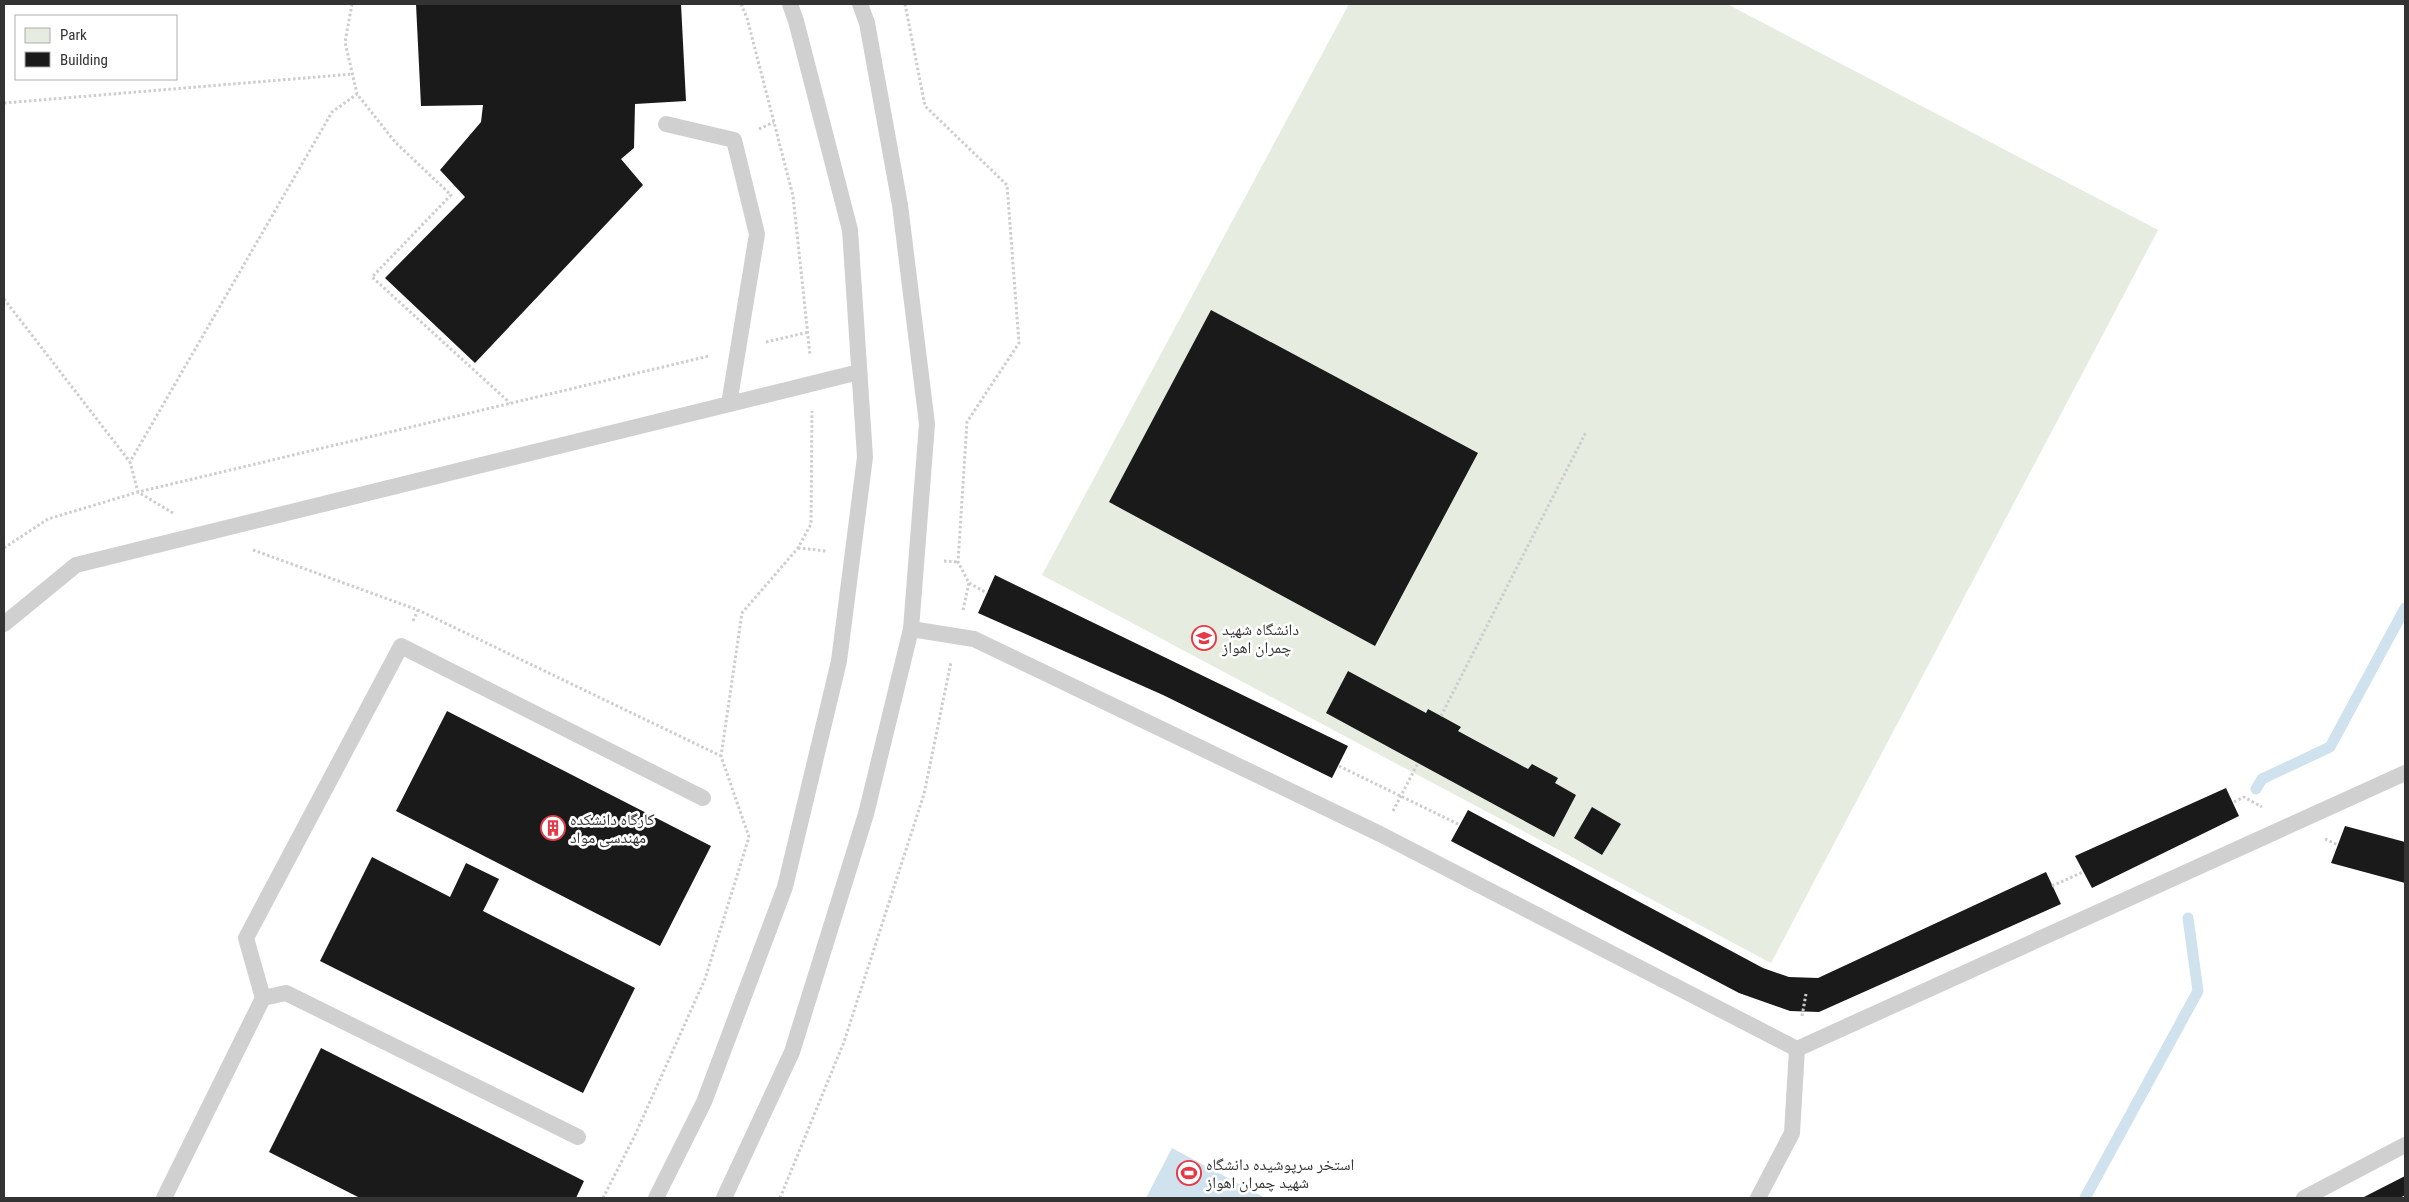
<svg xmlns="http://www.w3.org/2000/svg" width="2409" height="1202" font-family="'Roboto Condensed','Noto Naskh Arabic',sans-serif">
	<style>
		.green { fill: #e6ecdf }
		.water { fill: #cfe2ee }
		.lines { fill: none; stroke-linecap: round; stroke-linejoin: round }
		.stream { stroke: #cfe2ee; stroke-width: 11 }
		.building { fill: #1a1a1a }
		.path { stroke: #cdcdcd; stroke-width: 3; stroke-dasharray: 2.5 2.5; stroke-linecap: butt }
		.service { stroke: #d0d0d0; stroke-width: 16 }
		.labels { text-anchor: middle; stroke-width: 5; stroke-linejoin: round; paint-order: stroke }
		.poi-label { font-size: 16px; fill: #333; stroke: #fff; text-anchor: start }
	</style>
	<rect width="100%" height="100%" fill="#fff"/>
	<path class="green" d="M1349,4H1727L2158,230L1771,963L1042,575Z"/>
	<path class="water" d="M1172,1148L1265,1198H1146Z"/>
	<g class="lines">
		<path class="stream" d="M2256,789L2262,779L2330,747L2405,608
			M2085,1198L2198,991L2188,918"/>
	</g>
	<path class="building" d="M416,4H681L686,101L635,104L634,148L621,159L643,185L475,363L385,278L465,197L440,170L481,122L483,105L421,106Z
		M1211,310L1478,453L1375,646L1109,502Z
		M995,575L1348,746L1332,778L1163,695L978,613Z
		M1348,671L1426,713L1428,709L1441,716L1461,727L1458,731L1528,769L1532,764L1558,778L1555,783L1576,795L1554,837L1326,713Z
		M447,711L711,846L660,946L396,811Z
		M2226,788L2239,816L2092,888L2075,856Z
		M1592,807L1621,824L1602,855L1574,838Z
		M1468,810L1763,968L1789,977L1818,978L2046,872L2061,904L1819,1012L1790,1011L1739,993L1451,841Z
		M2345,826L2405,842V883L2331,863Z
		M372,857L450,897L466,863L499,879L483,911L635,988L583,1093L320,961Z
		M321,1048L584,1181L576,1198H360L269,1152Z
		M2405,1176V1195L2400,1198H2362Z"/>
	<g class="lines">
		<path class="path" d="M352,4L345,42L357,94L395,142L451,195L372,277L510,403
			M741,4L747,18L793,196L810,355
			M905,4L925,106L1007,185L1019,343L967,422L958,562L969,583L987,593
			M4,103L353,74
			M759,129L774,122
			M4,299L130,462
			M766,342L809,332
			M173,513L138,492L130,462L332,112L357,94
			M4,548L48,519L138,492L709,356
			M798,548L826,551
			M253,550L418,610L721,756
			M944,561L958,562
			M963,610L969,583
			M413,621L418,610
			M1441,716L1586,432
			M1339,766L1460,825
			M2234,802L2244,797L2262,807
			M1393,811L1418,763
			M2325,839L2338,845
			M2052,886L2083,872
			M1802,1016L1806,994
			M603,1198L635,1135L705,979L749,837L721,756L742,613L798,548L811,524L812,411
			M780,1198L844,1042L924,794L951,662"/>
		<path class="service" d="M666,124L734,140L757,234L729,404
			M4,624L76,565L859,372
			M911,629L974,639L1380,834L1797,1049L1792,1133L1758,1198
			M263,998L286,993L578,1137
			M1797,1049L2405,773
			M164,1198L263,998L246,938L401,646L703,798
			M656,1198L704,1102L785,887L839,661L865,457L850,230L796,21L790,4
			M724,1198L792,1052L866,814L911,629L927,424L900,205L867,23L860,4
			M2304,1198L2405,1145"/>
	</g>
	<defs>
		<symbol id="university-ring" viewBox="-11 -11 22 22"><circle r="9.5" fill="#fff" stroke="#e63946" stroke-width="1.5"/><path d="M0-5L7-2L0 1L-7-2ZM-4 1L0 2.5L4 1V4Q0 6-4 4Z" fill="#e63946"/></symbol>
		<symbol id="building-ring" viewBox="-11 -11 22 22"><circle r="9.5" fill="#fff" stroke="#e63946" stroke-width="1.5"/><path d="M-4-6H4V6H1V3H-1V6H-4ZM-2.5-4.3h1.7v1.8h-1.7ZM.8-4.3h1.7v1.8H.8ZM-2.5-1h1.7V.8h-1.7ZM.8-1h1.7V.8H.8Z" fill="#e63946"/></symbol>
		<symbol id="stadium-ring" viewBox="-11 -11 22 22"><circle r="9.5" fill="#fff" stroke="#e63946" stroke-width="1.5"/><path d="M0-5a6.5 5 0 1 0 0 10a6.5 5 0 1 0 0-10ZM-3.5-1.8h7v3.6h-7Z" fill="#e63946"/></symbol>
	</defs>
	<g fill-rule="evenodd">
		<use href="#university-ring" x="1190" y="624" width="28" height="28"/>
		<use href="#building-ring" x="539" y="814" width="28" height="28"/>
		<use href="#stadium-ring" x="1175" y="1159" width="28" height="28"/>
	</g>
	<g class="labels">
		<g class="poi-label">
			<text x="1222" y="635">دانشگاه شهید<tspan x="1222" dy="18">چمران اهواز</tspan></text>
			<text x="570" y="825">کارگاه دانشکده<tspan x="570" dy="18">مهندسی مواد</tspan></text>
			<text x="1206" y="1170">استخر سرپوشیده دانشگاه<tspan x="1206" dy="18">شهید چمران اهواز</tspan></text>
		</g>
	</g>
	<rect width="2409" height="1202" fill="none" stroke="#333333" stroke-width="10"/>
	<rect x="15" y="15" width="162" height="65" fill="#ffffff" stroke="#adadad"/>
	<rect x="25" y="28" width="25" height="15" fill="#e6ecdf" stroke="#adadad"/>
	<text x="60" y="40" font-size="15" fill="#333333">Park</text>
	<rect x="25" y="52" width="25" height="15" fill="#1a1a1a" stroke="#adadad"/>
	<text x="60" y="65" font-size="15" fill="#333333">Building</text>
</svg>
